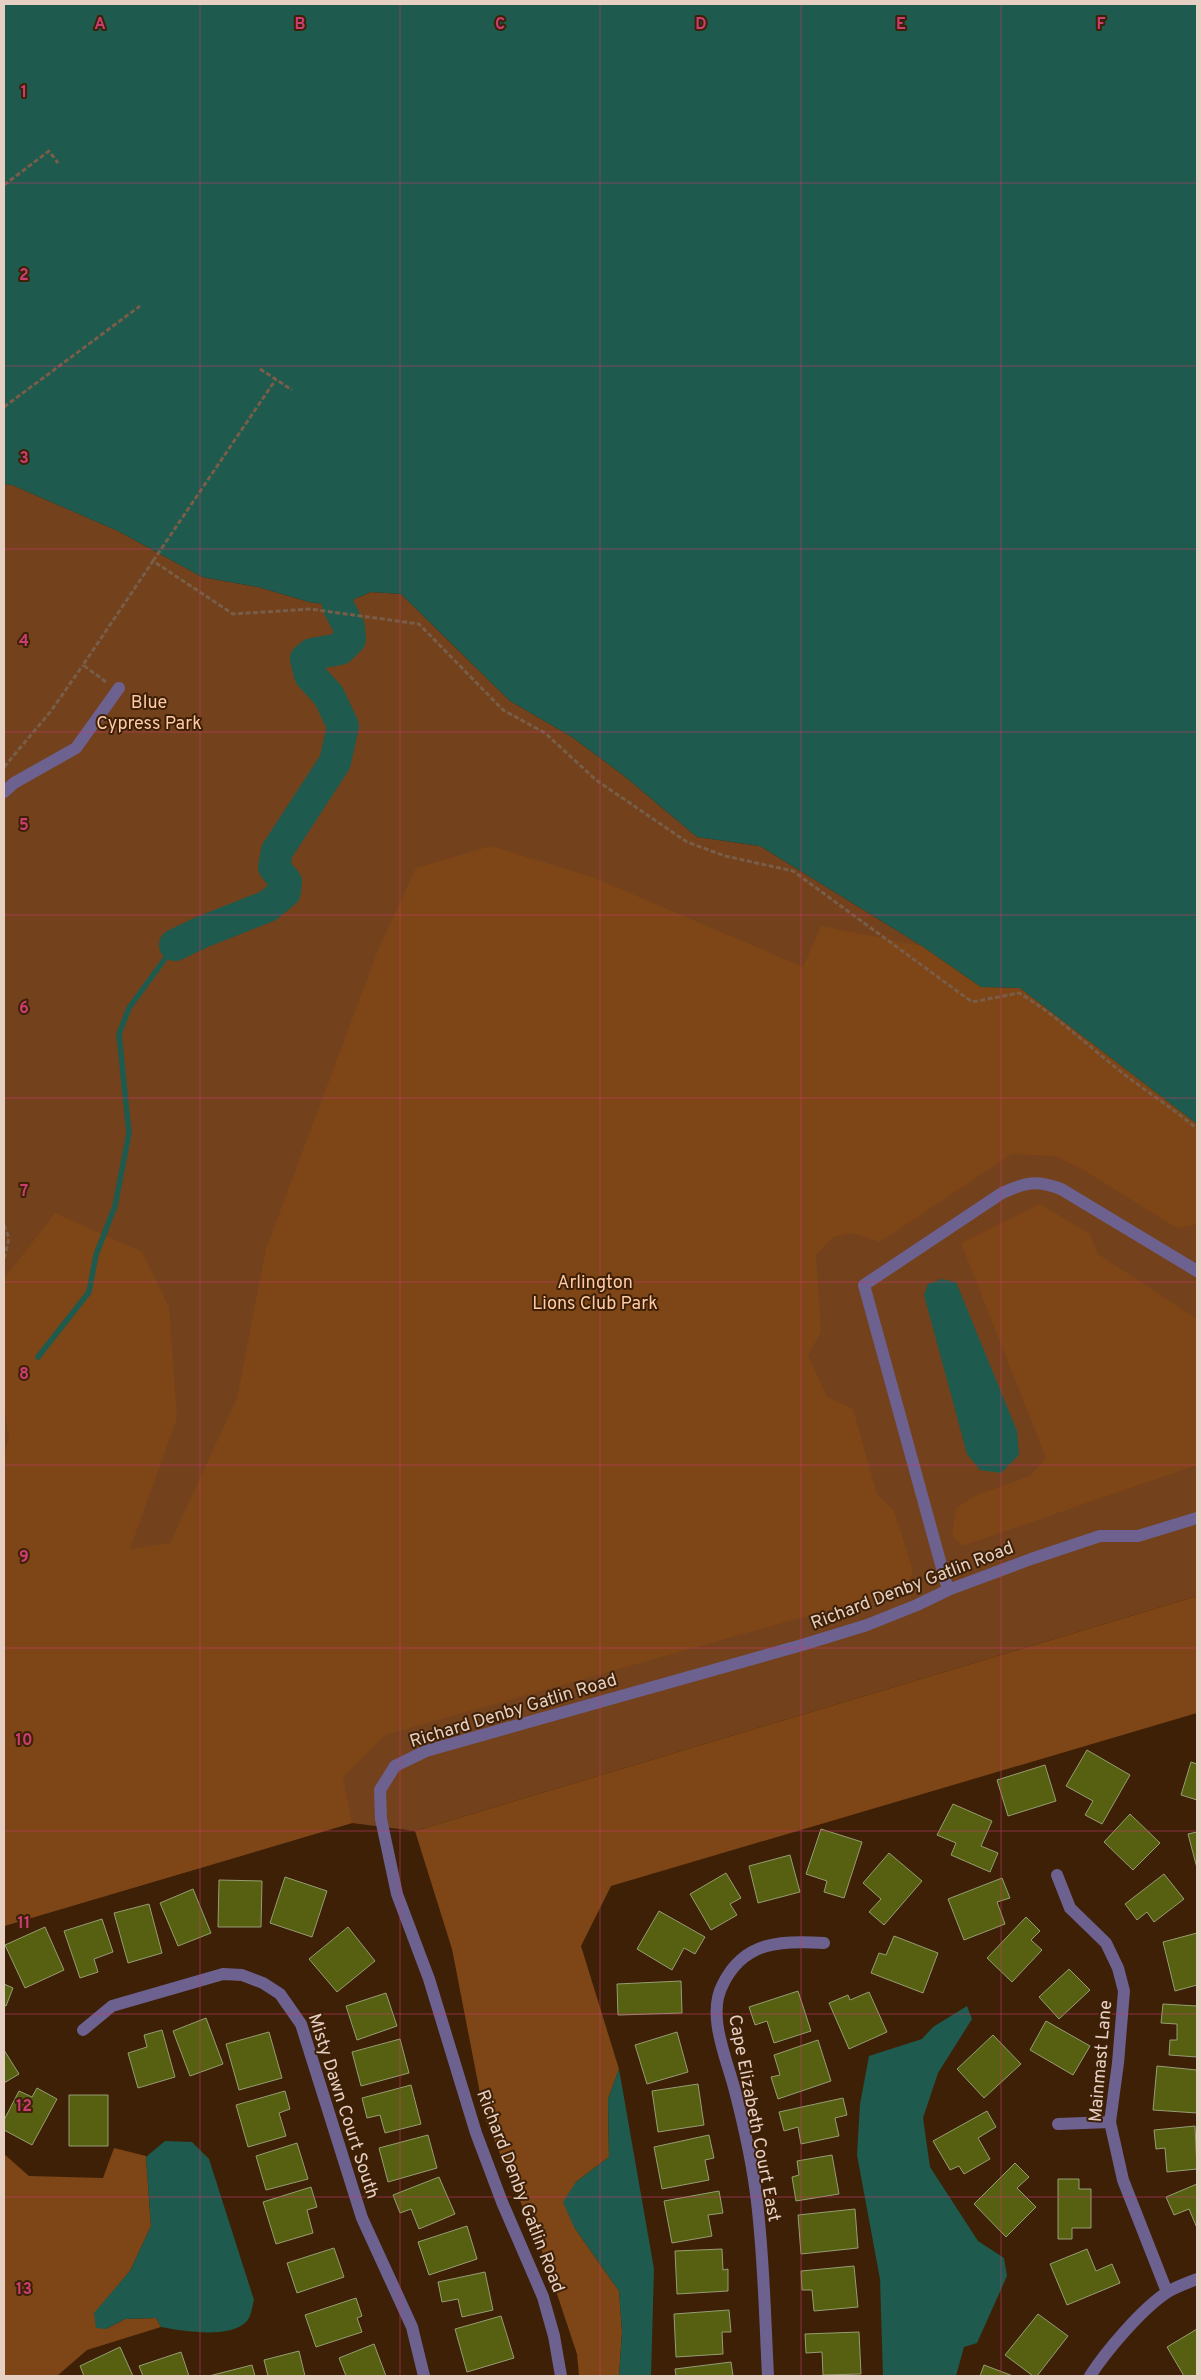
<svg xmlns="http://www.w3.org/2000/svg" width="1201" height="2380" font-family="Overpass,sans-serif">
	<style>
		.green { fill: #73421c }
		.forest { fill: #7e4516 }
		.water { fill: #1e5a4d }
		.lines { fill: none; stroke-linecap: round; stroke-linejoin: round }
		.stream { stroke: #1e5a4d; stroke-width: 5.5 }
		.river { stroke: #1e5a4d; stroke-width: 32 }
		.building { fill: #575f11; stroke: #959d72 }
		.path { stroke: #785d48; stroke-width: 3; stroke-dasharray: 5 2.5; stroke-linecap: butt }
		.minor { stroke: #6d6190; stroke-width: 12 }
		.grid { fill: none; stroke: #c93d70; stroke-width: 1; stroke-opacity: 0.55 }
		.labels { text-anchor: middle; stroke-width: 4; stroke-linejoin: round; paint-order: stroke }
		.park-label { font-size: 18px; fill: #ffcaa5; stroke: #3e2007 }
		.street-label { font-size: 18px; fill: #e5d0c3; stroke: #3e2007 }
		.grid-label { font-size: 16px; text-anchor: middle; font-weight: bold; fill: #c93d70; stroke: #3e2007; stroke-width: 4; stroke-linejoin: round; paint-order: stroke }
	</style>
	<rect width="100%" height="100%" fill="#3e2007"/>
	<path class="green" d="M4,484L12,485L118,531L202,577L258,587L309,602L338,606L371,592L401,594L510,701L572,737L623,775L697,837L760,846L922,946L980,987L1020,988L1197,1124V1596L415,1831L352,1823L4,1926Z"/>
	<path class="forest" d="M491,846L592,877L803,967L821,926L922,946L981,987L1020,988L1197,1124V1224L1177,1228L1085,1171L1055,1156L1012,1154L880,1242L852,1233L833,1237L816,1255L821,1332L808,1355L827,1397L853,1409L877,1494L894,1511L913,1571L906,1588L385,1735L343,1777L352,1823L4,1926V1455L9,1436L4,1409V1279L55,1213L142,1252L169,1307L177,1418L130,1549L170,1543L237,1398L266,1249L378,950L416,868Z
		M1040,1204L1090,1234L1098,1254L1197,1319V1465L962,1546L952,1535L956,1508L977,1495L1030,1476L1046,1458L961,1243Z
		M1197,1596V1713L611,1886L581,1946L619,2069L608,2099L609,2157L576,2182L574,2227L619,2291L622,2332L619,2376H579L577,2354L546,2261L485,2119L452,1949L415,1831Z
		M114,2148L146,2156L151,2226L130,2271L94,2314L106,2329L125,2319L156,2318L161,2327L87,2350L57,2376H4V2154L29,2176L103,2178Z"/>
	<path class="water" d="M4,4H1197V1124L1020,988L981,987L922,946L760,846L697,837L623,775L572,737L510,701L401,594L371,592L338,606L309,602L258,587L202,577L118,531L12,485L4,484Z
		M942,1279L956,1282L1017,1431L1019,1455L1001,1473L980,1470L967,1454L924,1295L928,1284Z
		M967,2006L972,2019L938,2073L923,2118L930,2167L978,2241L1004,2258L1007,2276L977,2343L964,2347L956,2376H883L880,2279L857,2155L860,2104L869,2056L922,2039L933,2027Z
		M619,2069L654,2269L651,2376H619L622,2332L619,2291L574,2227L563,2202L576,2182L609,2157L608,2099Z
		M165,2141L192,2142L209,2159L254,2300C252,2307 251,2318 246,2322C229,2339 182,2331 161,2327L156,2318L125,2319L106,2329L96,2328L94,2313L130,2271L151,2226L146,2157Z"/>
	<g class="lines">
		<path class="stream" d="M38,1357L89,1292L96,1255L115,1206L129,1133L119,1034L129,1008L175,945"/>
		<path class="river" d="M175,945L202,932L268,906L285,892L286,882L274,867L277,851L335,762L343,726L329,696L310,675L306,659L312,654L340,649L350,639L349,627L338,606L336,587L354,570"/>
	</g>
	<path class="building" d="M1087,1750L1130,1775L1102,1824L1085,1815L1093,1801L1066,1786Z
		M1191,1762L1197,1764V1800L1181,1795Z
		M1045,1765L1056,1801L1008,1816L997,1780Z
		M953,1804L992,1821L981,1846L998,1853L990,1872L951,1855L956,1843L937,1835Z
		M1130,1814L1160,1843L1133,1870L1104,1842Z
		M821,1829L862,1842L844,1898L824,1892L827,1881L806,1874Z
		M1197,1832V1868L1188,1834Z
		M889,1853L922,1881L884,1925L869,1912L881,1899L863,1883Z
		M790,1855L800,1892L758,1903L749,1866Z
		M726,1873L741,1898L730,1904L737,1915L711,1930L690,1894Z
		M1164,1874L1184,1899L1154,1922L1147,1912L1137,1920L1125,1904Z
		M285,1877L327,1891L312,1937L270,1923Z
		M1002,1878L1010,1898L997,1902L1005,1924L964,1940L948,1899Z
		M219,1880L262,1881L261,1927H218Z
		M193,1889L211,1933L178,1946L160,1903Z
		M149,1904L162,1953L128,1963L114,1913Z
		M659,1911L705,1937L695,1954L684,1948L672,1970L637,1949Z
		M1026,1917L1040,1931L1031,1940L1042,1950L1012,1982L987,1958Z
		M102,1919L113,1952L94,1959L98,1972L80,1978L64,1931Z
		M45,1927L64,1970L25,1988L5,1945Z
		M348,1927L375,1961L337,1992L309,1959Z
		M1197,1933V1985L1175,1991L1163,1942Z
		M894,1936L938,1953L923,1993L871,1973L879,1953L886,1955Z
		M1069,1969L1090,1990L1059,2019L1039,1997Z
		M681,1981L682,2013L618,2015L617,1984Z
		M4,1984L13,1988L6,2006L4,2005Z
		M798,1991L811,2031L774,2043L767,2021L755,2025L749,2007Z
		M869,1992L887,2032L849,2049L829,2003L848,1995L850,2000Z
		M386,1993L397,2026L357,2040L346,2006Z
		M1163,2004L1197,2006V2057L1169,2055L1170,2040H1177V2024L1161,2023Z
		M206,2018L223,2064L190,2076L173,2031Z
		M1046,2021L1090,2046L1073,2075L1030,2050Z
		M162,2030L175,2077L138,2088L128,2053L147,2047L144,2035Z
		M269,2032L282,2078L239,2090L226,2044Z
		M677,2032L688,2072L647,2084L635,2045Z
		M993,2035L1021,2064L984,2098L957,2069Z
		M400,2039L409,2073L361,2086L352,2052Z
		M818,2040L831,2081L778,2099L771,2077L780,2075L774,2055Z
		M4,2050L19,2074L4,2083Z
		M1157,2066L1197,2070V2113L1153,2110Z
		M698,2084L704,2125L658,2132L652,2091Z
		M411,2085L421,2124L385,2133L380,2115L367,2118L362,2098Z
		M37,2088L57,2099L32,2145L4,2130V2120L19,2091L32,2097Z
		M285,2091L290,2109L279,2113L286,2136L248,2147L236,2105Z
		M69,2095H108V2146H69Z
		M843,2098L847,2115L835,2118L839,2136L801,2144L798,2127L784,2131L779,2112Z
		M987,2111L996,2127L978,2138L990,2159L964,2174L959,2166L950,2170L933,2141Z
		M1195,2126L1197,2169L1167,2172L1165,2148L1156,2149L1154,2130Z
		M428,2135L437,2168L388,2182L379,2148Z
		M709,2135L714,2158L705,2160L709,2180L662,2189L654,2147Z
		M297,2143L308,2179L266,2190L256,2156Z
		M832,2155L839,2194L796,2201L792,2177L799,2175L797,2161Z
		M1015,2163L1029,2177L1017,2188L1036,2207L1006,2237L974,2204Z
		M439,2177L455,2214L419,2229L411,2209L400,2213L393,2195Z
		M1058,2179H1079V2189H1091V2228H1072V2239H1058Z
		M1197,2184V2228L1189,2209L1174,2215L1166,2197Z
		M311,2187L317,2207L307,2210L313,2233L276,2244L263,2202Z
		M719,2191L723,2213L708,2215L712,2236L672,2243L664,2201Z
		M855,2209L858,2248L801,2254L798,2215Z
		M467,2226L477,2259L429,2275L418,2242Z
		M334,2248L344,2277L297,2293L287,2263Z
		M722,2249L723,2270L728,2269V2291L677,2294L675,2251Z
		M1087,2249L1096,2271L1112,2264L1120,2283L1067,2305L1050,2264Z
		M854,2266L858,2307L814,2311L812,2290H802L801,2271Z
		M485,2272L493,2310L462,2317L458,2299L442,2302L438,2282Z
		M356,2298L362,2316L357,2318L362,2332L316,2347L305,2315Z
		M729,2310L731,2332H722L723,2354L676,2357L674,2314Z
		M1038,2314L1068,2336L1037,2376H1033L1005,2355Z
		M501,2316L514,2358L467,2372L455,2329Z
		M1197,2329V2376H1184L1167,2347Z
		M859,2332L861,2374L823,2375L822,2352L806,2353L805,2334Z
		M374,2344L386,2376H346L339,2358Z
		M120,2347L133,2376H84L80,2366Z
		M299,2351L305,2376H268L264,2360Z
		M181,2352L189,2376H143L139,2366Z
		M731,2362L733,2376H676L675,2369Z
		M252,2365L255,2376H209Z
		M984,2365L1013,2376H980Z"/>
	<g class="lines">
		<path class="path" d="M4,185L49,151L58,163
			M260,369L292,390
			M4,407L140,306
			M153,561L276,379
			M106,682L83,665L153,561L233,614L310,609L419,624L503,710L545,733L596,780L687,842L725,856L793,871L972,1002L1019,993C1056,1015 1086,1044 1120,1071C1145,1091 1173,1108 1197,1129
			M4,767L51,711L83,665
			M4,1225L9,1238L4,1259"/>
		<path class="minor" d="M4,792L14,783L76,748L119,688
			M948,1590L864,1285L1002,1193C1026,1182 1036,1180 1061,1189L1197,1271
			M1057,1875L1070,1908L1106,1943L1118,1968L1124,1991L1118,2063L1110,2122L1123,2180L1167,2292
			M83,2030L112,2006L223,1974L242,1975L263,1983L280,1994L301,2024L362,2218L412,2327L424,2376
			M1058,2124L1110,2122
			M561,2376L554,2336L543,2297L502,2202L476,2133L429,1979L397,1894L381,1819L380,1790L395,1766L426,1751L802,1645L867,1625L917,1605L948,1590L1031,1559L1100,1536H1138L1197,1518
			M768,2376C765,2319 764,2260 757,2202C753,2166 744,2126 735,2091C727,2059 706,2015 723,1984C744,1941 782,1940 824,1943
			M1090,2376C1106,2351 1141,2310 1166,2293C1175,2287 1187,2283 1197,2279"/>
	</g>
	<path class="grid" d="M200,4V2376M400,4V2376M600,4V2376M801,4V2376M1001,4V2376M4,183H1197M4,366H1197M4,549H1197M4,732H1197M4,915H1197M4,1098H1197M4,1282H1197M4,1465H1197M4,1648H1197M4,1831H1197M4,2014H1197M4,2197H1197"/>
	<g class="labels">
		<g class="park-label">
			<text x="149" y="708">Blue<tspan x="149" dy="21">Cypress Park</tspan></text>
			<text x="595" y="1288">Arlington<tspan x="595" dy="21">Lions Club Park</tspan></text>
		</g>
		<g class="street-label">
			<text transform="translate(912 1585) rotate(-21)" y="6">Richard Denby Gatlin Road</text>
			<text transform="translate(513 1710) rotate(-17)" y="6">Richard Denby Gatlin Road</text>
			<text transform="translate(1100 2061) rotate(-85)" y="6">Mainmast Lane</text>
			<text transform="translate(344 2106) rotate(72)" y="6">Misty Dawn Court South</text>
			<text transform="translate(755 2118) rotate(79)" y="6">Cape Elizabeth Court East</text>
			<text transform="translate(521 2191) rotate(69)" y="6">Richard Denby Gatlin Road</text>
		</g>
	</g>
	<g class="grid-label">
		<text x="100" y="29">A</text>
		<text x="300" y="29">B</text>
		<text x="500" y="29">C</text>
		<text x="701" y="29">D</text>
		<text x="901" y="29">E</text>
		<text x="1101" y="29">F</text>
		<text x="24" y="97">1</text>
		<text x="24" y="280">2</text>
		<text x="24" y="463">3</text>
		<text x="24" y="646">4</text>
		<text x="24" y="830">5</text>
		<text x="24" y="1013">6</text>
		<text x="24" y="1196">7</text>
		<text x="24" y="1379">8</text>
		<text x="24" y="1562">9</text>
		<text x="24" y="1745">10</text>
		<text x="24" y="1928">11</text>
		<text x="24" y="2111">12</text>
		<text x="24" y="2294">13</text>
	</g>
	<rect width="1201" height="2380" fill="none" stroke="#e5d0c3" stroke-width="10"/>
</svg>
